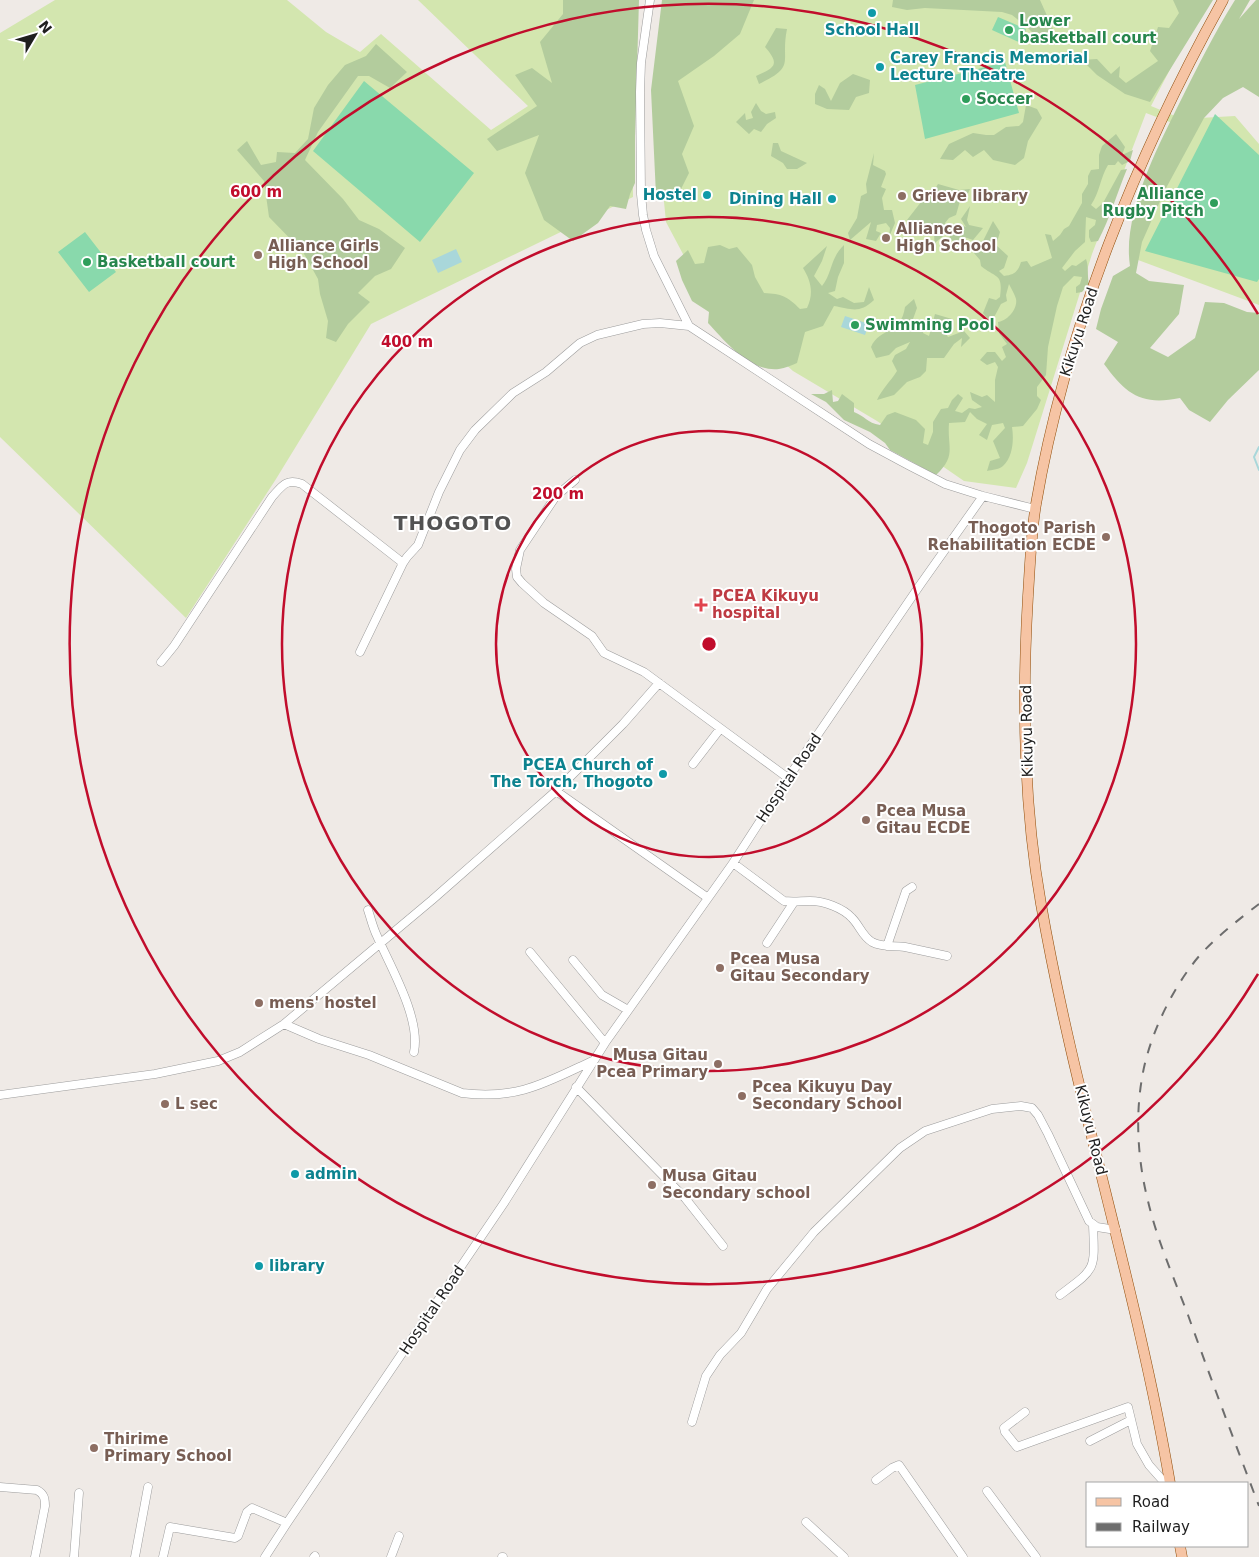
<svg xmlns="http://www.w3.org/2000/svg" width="1259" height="1557" font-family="'DejaVu Sans',sans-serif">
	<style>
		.grass { fill: #d3e6af }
		.forest { fill: #b3cc9d }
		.pitch { fill: #89d9ac }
		.water { fill: #a9d7da }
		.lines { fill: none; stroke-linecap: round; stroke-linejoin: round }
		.stream { stroke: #a9d7da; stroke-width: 2 }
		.minor-casing { stroke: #9c9c9c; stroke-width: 9 }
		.major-casing { stroke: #904d0a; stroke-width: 11 }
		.minor { stroke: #fff; stroke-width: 8 }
		.major { stroke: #f6c4a4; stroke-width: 10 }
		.rail { stroke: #6d6d6d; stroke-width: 2; stroke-dasharray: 10 10; stroke-linecap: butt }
		.ring { fill: none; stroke: #c10d2c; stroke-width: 2.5 }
		.culture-dot { fill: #0f9aa8; stroke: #fff; stroke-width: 2 }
		.leisure-dot { fill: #2e9e5b; stroke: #fff; stroke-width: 2 }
		.education-dot { fill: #8d6e63; stroke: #fff; stroke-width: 2 }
		.health-dot { fill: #e0444e; stroke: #fff; stroke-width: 2 }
		.labels { text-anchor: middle; stroke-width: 4; stroke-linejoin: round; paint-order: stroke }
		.leisure-label { font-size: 15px; font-weight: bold; fill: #27864d; stroke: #fff; text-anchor: start }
		.culture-label { font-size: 15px; font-weight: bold; fill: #0d838f; stroke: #fff; text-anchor: start }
		.education-label { font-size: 15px; font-weight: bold; fill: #785e54; stroke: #fff; text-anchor: start }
		.street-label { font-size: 15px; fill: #1f1f1f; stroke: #fff }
		.health-label { font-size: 15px; font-weight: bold; fill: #be3a42; stroke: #fff; text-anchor: start }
		.district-label { font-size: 20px; font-weight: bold; letter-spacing: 1px; fill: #525252; stroke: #fff }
		.centre { fill: #c10d2c; stroke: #fff; stroke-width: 2.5 }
		.ring-label { font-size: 15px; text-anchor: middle; font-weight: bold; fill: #c10d2c; stroke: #fff; stroke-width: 4; stroke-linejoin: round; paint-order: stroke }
	</style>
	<rect width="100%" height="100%" fill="#efeae6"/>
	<path class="grass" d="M55,0H287L326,32L360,52L381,34L491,130L528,106L418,0H635L631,43L633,197L371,324L276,479L186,618L0,437V33Z
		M663,0H1206L1151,106L1182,119L1235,116L1259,144V305L1130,257L1180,126L1146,113L1092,254L1027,463L1016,488L964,481L877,421L793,371L731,315L692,271L666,222L655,111Z"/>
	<path class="forest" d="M563,0H639L635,136V183L630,194L626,209L610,206L598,223L573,241L544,220L525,173L539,135L497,151L487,139L537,106L515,75L532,68L552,83L540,42L563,14Z
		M662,0H754L740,34L714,56L678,81L694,126L682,154L689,173L676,199L656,195L651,90Z
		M893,0H1040L1053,29V40L1037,37L1026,26L1012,15L1002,12L925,8L907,10L892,7Z
		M1173,0H1213L1150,102L1125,94L1097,75L1082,60L1097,59L1111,74L1120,66L1119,77L1126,83L1158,61L1150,51L1158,27L1169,28L1179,13Z
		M1235,0H1250L1239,19L1256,0H1259V97L1243,87L1223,98L1204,118L1165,190L1142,242L1136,273L1149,281L1184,285L1179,314L1150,348L1168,357L1195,338L1205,302L1224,303L1247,312L1259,313V370L1228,400L1210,422L1189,410L1180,398C1141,406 1126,394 1104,364L1118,342L1096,329L1101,309L1113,276L1130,266C1122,215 1158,146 1181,100C1198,66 1215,32 1235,0Z
		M776,28L787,29C780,63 797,66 759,84L756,76C774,68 781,65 765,47Z
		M376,44L407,72L390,88L369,76H358L318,132L305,160L343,199L359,220L379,229L405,248L391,269L375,276L358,293L370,302L348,324L336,342L326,338L328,321L320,294L318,279L303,252L269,217L264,181L237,150L247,141L261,165L276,162L277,152L295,153L308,139L314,108L328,85L345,65L366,56Z
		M853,74L870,80L869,93L856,97L849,110L827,109L815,104V94L819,85L825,89L831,101L840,83Z
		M756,103L761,111L766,114L775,112L776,118L767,124L761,132L754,129L749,134L736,122L745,113L746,120L753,118L751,112Z
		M1026,105L1037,109L1042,118L1028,141L1024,158L1015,165L993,160L984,150L973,157L965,150L953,160L940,159L949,144L973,133L986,135H994L1006,127L1019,126L1023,122Z
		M1116,134L1125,147L1122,155L1133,150L1130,161L1122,165L1118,161L1115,165H1108C1100,178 1100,192 1091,205L1096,209L1103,203L1121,170L1127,169C1117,193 1110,218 1098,241L1091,242L1089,237V230L1095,225L1096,220L1086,217L1085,242L1075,251L1062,268L1065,271L1072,265L1076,266L1086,259C1089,267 1087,275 1089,284L1082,292L1076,293V287L1080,284L1082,277L1074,276L1063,287L1057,306L1048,347L1046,375L1037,387V396L1041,400L1037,409L1023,426L1012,427C1014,439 1013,457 1003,466C1000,469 992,470 987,471L990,461L1000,458L993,441L1005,428L1003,423L992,425L987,440L979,435L987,424L977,419L970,412L965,422L949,423C947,448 957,455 936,475L890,450L885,443L870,432L844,420L826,402L811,394H824L832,390L833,402L838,401L842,394L854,403V412C865,416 867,423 880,425L887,415L895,412L916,420L925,429L923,443L928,445L933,432V422L941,409L948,408L952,400L958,394L963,398L955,411L962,413L969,408L975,409L982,407L972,400L970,392L982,397L987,395L995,402V380L998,367L995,362L987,365L980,360L987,352H995L1002,361L1006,357L1002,347L1007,344L999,333L998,322C1007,321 1018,309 1016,299C1015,295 1011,288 1009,284L1006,295L1007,301L1001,304L991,323L983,313L989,298L996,300L1000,297C1003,273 997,279 981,266L980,260L974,253L978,242L983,241L993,221L1000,232L996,245L1008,256L1004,268L999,271L1004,276C1014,275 1018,272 1021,262L1027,261L1031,267L1052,258L1045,234L1051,235L1053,241L1060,235L1064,229L1069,226L1082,203V194L1088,184V176L1091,170L1099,169V155L1102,146Z
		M773,143H778L781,151L807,163L797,169H787L783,163L771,156Z
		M874,153L873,165L885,171L886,174L881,187L886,189L882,198L884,210H892L895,223L889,237L890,228L886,223L877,225L876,231L881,233L876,241L866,239L871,222L850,240L848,233L857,218L861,196L867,193L866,184Z
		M938,184L959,190L970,189L966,198L960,201L956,215L949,218L945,223V226L958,224L966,227L961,219L970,206L967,220L969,225L983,228L973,240L964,237L957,244L949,238L952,233L950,230L936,242L935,252L934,232L921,223L907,220L921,202L918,196L924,193L932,194Z
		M720,245L729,249L737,247L752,265L755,277L764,293C782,294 787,296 800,309L807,308C814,293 811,281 803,268L827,246L822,261L814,276L822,286C833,272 830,258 844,245V263L838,277L835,291L828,293L837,299L843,297L854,303L864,302L869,287L874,300C859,314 852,309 834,306L823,326L805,332L797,363C792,365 785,368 779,369C749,372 726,342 708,323L709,312L692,301L682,280L676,261L688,250L695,264L704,263L708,247Z
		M914,299L917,308L913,319L911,330L916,332L924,325L923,333L929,336L935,314L952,319L944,330L948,337L964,331L970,338L961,347L962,338L954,344L944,358H927L926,371L920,377L907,382L894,395L877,400C882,389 890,382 897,371L892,361L895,355L906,349L910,342L896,348L889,355L876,358L871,347C880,327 901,335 905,307Z"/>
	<path class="pitch" d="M998,17L1026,29L1021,43L992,30Z
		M1005,62L1019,113L925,139L915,85Z
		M364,81L474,173L420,242L313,151Z
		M1215,114L1259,155V279L1257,282L1145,251Z
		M85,232L116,272L89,292L58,252Z"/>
	<path class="water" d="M456,249L462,262L438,273L432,260Z
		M845,316L869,324L865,335L841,327Z"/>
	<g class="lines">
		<path class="stream" d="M1259,447L1254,457L1259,470"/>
		<defs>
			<path id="minor" d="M650,0L641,63L640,92L641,194L643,215L646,230L654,256L689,326L869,444L908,465L945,484L983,496L1035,509
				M575,480L556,496L520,550L516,569L517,577L522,583L544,603L592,636L604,653L644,672L788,778
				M403,563L407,557L418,545L439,492L460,450L475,430L513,393L546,372L580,343L597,335L643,324L660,323L689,326
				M161,662L174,646L272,497C282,486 286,478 302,484L403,563L360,652
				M693,764L720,729
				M556,791L708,898
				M733,863L784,901C793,902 801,901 810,901C824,901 843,908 852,918C860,926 862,936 872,942C883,948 894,945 905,947C919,950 933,953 947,956
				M368,910C371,919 373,928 377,936C390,966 421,1018 414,1052
				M767,943L794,902
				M887,946L906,891L912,887
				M530,952L605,1043
				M573,960L602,995L628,1010
				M284,1024L319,1039L369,1055L462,1093C517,1100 545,1083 592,1061
				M576,1087L685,1198L723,1246
				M0,1095L155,1074L218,1061L240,1052L284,1024L432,900L556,791L623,724L659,683
				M1060,1295C1096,1268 1095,1271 1093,1225
				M1025,1412L1004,1428L1005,1432L1017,1447L1128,1407L1137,1444L1149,1465L1165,1483
				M692,1422L706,1376L720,1355L741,1333L767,1289L814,1232L900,1148L925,1131L992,1109L1021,1106L1032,1108L1038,1115L1048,1134L1089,1221L1097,1227L1116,1230
				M1090,1441L1131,1420
				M876,1480L892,1468L899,1465L963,1557
				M0,1487L37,1490C44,1494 45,1498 45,1506L35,1557
				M987,1491L1036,1557
				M806,1522L844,1557
				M74,1557L79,1493
				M135,1557L148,1487
				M163,1557L170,1527L235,1538L238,1536L247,1512L252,1508L287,1523
				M265,1557L287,1523L504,1203L605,1043L733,863L788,778L920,585L983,496
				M314,1557L315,1556
				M391,1557L399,1536
				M502,1557H503"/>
			<path id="major" d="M1170,1483C1137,1288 1075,1099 1041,904C1023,803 1022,698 1028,596C1030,566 1031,534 1036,504C1066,329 1137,155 1223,0
				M1180,1546L1182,1557"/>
		</defs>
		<use href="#minor" class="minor-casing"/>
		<use href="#major" class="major-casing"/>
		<use href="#minor" class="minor"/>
		<use href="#major" class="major"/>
		<path class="rail" d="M1259,904C1238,920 1207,944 1192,965C1169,995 1148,1040 1142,1078C1135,1118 1138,1162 1148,1201C1157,1240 1174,1278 1188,1315C1211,1379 1235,1443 1259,1506"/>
	</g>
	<g class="ring">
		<circle cx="709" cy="644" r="213"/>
		<circle cx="709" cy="644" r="427"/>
		<path d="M1258 974A640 640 0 1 1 1258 314"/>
	</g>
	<g class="culture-dot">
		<circle cx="872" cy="13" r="5"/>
		<circle cx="880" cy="67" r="5"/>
		<circle cx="707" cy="195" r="5"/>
		<circle cx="832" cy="199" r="5"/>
		<circle cx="663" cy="774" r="5"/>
		<circle cx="295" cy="1174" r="5"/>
		<circle cx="259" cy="1266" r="5"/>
	</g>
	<g class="leisure-dot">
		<circle cx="1009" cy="30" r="5"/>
		<circle cx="966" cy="99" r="5"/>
		<circle cx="1214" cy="203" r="5"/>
		<circle cx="87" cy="262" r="5"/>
		<circle cx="855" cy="325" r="5"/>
	</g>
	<g class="education-dot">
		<circle cx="902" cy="196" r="5"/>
		<circle cx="886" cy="238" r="5"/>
		<circle cx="258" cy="255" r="5"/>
		<circle cx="1106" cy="537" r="5"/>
		<circle cx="866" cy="820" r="5"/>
		<circle cx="720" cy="968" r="5"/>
		<circle cx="259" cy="1003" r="5"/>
		<circle cx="718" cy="1064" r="5"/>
		<circle cx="742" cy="1096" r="5"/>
		<circle cx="165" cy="1104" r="5"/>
		<circle cx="652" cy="1185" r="5"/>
		<circle cx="94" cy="1448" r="5"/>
	</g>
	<path class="health-dot" d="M698.5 597.5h5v5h5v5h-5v5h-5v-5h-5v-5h5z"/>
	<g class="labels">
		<g class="leisure-label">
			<text x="1019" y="26">Lower<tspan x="1019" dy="17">basketball court</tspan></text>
			<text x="976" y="104">Soccer</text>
			<text x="1204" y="199" text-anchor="end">Alliance<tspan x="1204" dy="17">Rugby Pitch</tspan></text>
			<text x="97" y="267">Basketball court</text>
			<text x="865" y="330">Swimming Pool</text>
		</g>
		<g class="culture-label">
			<text x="872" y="35" text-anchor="middle">School Hall</text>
			<text x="890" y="63">Carey Francis Memorial<tspan x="890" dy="17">Lecture Theatre</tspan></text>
			<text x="697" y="200" text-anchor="end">Hostel</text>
			<text x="822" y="204" text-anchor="end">Dining Hall</text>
			<text x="653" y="770" text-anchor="end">PCEA Church of<tspan x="653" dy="17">The Torch, Thogoto</tspan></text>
			<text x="305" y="1179">admin</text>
			<text x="269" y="1271">library</text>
		</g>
		<g class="education-label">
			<text x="912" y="201">Grieve library</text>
			<text x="896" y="234">Alliance<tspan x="896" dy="17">High School</tspan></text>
			<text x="268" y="251">Alliance Girls<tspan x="268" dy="17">High School</tspan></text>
			<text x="1096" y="533" text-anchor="end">Thogoto Parish<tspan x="1096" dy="17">Rehabilitation ECDE</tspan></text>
			<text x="876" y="816">Pcea Musa<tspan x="876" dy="17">Gitau ECDE</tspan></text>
			<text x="730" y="964">Pcea Musa<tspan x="730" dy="17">Gitau Secondary</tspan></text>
			<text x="269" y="1008">mens' hostel</text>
			<text x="708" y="1060" text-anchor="end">Musa Gitau<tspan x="708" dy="17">Pcea Primary</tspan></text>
			<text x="752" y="1092">Pcea Kikuyu Day<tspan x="752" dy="17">Secondary School</tspan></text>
			<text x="175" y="1109">L sec</text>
			<text x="662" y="1181">Musa Gitau<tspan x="662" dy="17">Secondary school</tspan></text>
			<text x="104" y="1444">Thirime<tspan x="104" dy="17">Primary School</tspan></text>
		</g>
		<g class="street-label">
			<text transform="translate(1079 332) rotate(-72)" y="5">Kikuyu Road</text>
			<text transform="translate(1027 731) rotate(-91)" y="5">Kikuyu Road</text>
			<text transform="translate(789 778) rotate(-56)" y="5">Hospital Road</text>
			<text transform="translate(1091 1130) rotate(76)" y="5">Kikuyu Road</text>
			<text transform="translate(432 1310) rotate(-56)" y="5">Hospital Road</text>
		</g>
		<g class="health-label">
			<text x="712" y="601">PCEA Kikuyu<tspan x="712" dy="17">hospital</tspan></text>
		</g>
		<g class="district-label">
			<text x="453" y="530">THOGOTO</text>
		</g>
	</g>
	<circle cx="709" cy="644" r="8" class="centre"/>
	<g class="ring-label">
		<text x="256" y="197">600 m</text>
		<text x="407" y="347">400 m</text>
		<text x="558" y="499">200 m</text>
	</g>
	<rect x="1086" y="1482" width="162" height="65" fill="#ffffff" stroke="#a5a5a5"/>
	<rect x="1096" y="1498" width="25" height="8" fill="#f6c4a4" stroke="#a5a5a5"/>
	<text x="1132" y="1507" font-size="15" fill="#1f1f1f">Road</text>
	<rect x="1096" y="1523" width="25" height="8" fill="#6d6d6d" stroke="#a5a5a5"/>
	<text x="1132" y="1532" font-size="15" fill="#1f1f1f">Railway</text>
	<g transform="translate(35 35) rotate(52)" stroke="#ffffff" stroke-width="4" paint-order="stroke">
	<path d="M0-4L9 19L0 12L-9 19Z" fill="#1f1f1f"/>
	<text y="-8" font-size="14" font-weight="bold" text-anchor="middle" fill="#1f1f1f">N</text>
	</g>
</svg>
